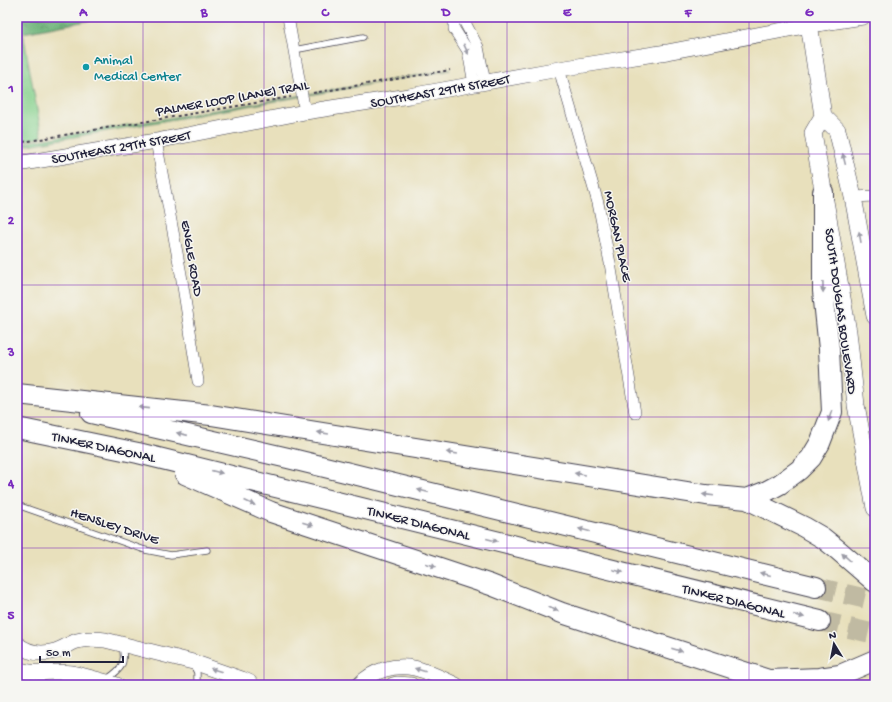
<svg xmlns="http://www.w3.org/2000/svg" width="892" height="702" font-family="'Gochi Hand',sans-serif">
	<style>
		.grass { fill: #87d18d; stroke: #547a64 }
		.forest { fill: url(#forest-crowns); stroke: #486a5a }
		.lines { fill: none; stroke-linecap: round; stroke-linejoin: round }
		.highway-tunnel { stroke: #c0baa2; stroke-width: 20; stroke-dasharray: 20 10; stroke-linecap: butt }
		.lane-casing { stroke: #403e4e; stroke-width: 7 }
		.street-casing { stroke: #403e4e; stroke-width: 12 }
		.secondary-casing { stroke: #403e4e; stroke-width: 16 }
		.primary-casing { stroke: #403e4e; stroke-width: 18 }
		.highway-casing { stroke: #403e4e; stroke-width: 22 }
		.path { stroke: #403e4e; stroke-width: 2; stroke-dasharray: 3 3; stroke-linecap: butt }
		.lane { stroke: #fff; stroke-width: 5.5 }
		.street { stroke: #fff; stroke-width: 11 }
		.secondary { stroke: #fff; stroke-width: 15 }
		.primary { stroke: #fff; stroke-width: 17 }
		.highway { stroke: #fff; stroke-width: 20 }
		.oneway { fill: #9c9ca7 }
		.grid { fill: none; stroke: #7b2cbf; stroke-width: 1; stroke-opacity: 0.55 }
		.culture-dot { fill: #0f9aa8; stroke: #f6f6f2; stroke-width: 1.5 }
		.labels { text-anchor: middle; stroke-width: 3; stroke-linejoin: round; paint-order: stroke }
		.culture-label { font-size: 14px; fill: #0d838f; stroke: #f6f6f2; text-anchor: start }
		.street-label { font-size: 14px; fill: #22223b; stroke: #f6f6f2 }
		.neatline { fill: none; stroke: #7b2cbf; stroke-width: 1.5 }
		.grid-label { font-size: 13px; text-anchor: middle; font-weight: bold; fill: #7b2cbf }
	</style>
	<defs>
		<pattern id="forest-crowns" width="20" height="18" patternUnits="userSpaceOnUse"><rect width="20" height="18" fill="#6db378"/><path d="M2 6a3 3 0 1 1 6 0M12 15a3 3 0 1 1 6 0" fill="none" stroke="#599164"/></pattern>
	</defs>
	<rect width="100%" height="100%" fill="#f6f6f2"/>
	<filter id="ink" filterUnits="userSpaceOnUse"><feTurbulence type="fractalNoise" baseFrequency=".025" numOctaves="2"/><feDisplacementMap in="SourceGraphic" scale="8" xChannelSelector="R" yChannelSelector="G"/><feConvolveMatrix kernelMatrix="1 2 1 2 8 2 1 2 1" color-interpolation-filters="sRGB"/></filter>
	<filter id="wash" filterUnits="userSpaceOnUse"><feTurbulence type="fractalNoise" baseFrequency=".012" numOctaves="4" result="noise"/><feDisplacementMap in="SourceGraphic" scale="16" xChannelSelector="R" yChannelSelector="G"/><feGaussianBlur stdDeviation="0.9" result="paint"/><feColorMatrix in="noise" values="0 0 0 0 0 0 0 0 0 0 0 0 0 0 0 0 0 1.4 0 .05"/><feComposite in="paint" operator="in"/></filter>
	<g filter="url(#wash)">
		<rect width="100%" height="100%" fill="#e8e0bc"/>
		<path class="grass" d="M17,32L23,33L42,137L17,142Z
			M450,70L17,147V144Z"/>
		<path class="forest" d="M17,17H108L23,33L17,32Z"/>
	</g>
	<g filter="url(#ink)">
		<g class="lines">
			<path class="highway-tunnel" d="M816,587L875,601
				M820,621L875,634"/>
			<defs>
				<path id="lane" d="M294,50L363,37
					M17,505L145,550L171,555L207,550
					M193,664L197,673V685
					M107,679C122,669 126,664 122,645"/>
				<path id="street" d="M288,17L305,112
					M454,17V29L468,51L474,84
					M462,17L478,47L485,82
					M559,69L598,203L610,263L635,413
					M156,141L181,274L198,381
					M853,197L875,196"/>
				<path id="secondary" d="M17,164L156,141L305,112L409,96L559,69L667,52L810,25L863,17
					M17,644C28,653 41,655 55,651C63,649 70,643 77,641C87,638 96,639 105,640L193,662L242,679L249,682L251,685
					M17,669C38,676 53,670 72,673C87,676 103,681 117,685
					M359,685C373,670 395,664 414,668C428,671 443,679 456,685
					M393,685L397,684L411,685"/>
				<path id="primary" d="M808,17L823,116L837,130L840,142L853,197L875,316
					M823,116L813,133L848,332L856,405L875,508"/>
				<path id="highway" d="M17,394L211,415L706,495L747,499L804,527L823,538L838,550L875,582
					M91,413L288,458L816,587
					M17,428L138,453L820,621
					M185,474L271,512L491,585L562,613L784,685
					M747,499L767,491L780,484L799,470L811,458L820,443L832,412L829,349L823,291V192
					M770,680L819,678L840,675L875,660"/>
			</defs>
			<use href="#lane" class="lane-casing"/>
			<use href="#street" class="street-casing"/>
			<use href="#secondary" class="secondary-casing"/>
			<use href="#primary" class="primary-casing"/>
			<use href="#highway" class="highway-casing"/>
			<path class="path" d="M313,93L450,70
				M17,143L291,97"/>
			<use href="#lane" class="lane"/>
			<use href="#street" class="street"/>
			<use href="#secondary" class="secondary"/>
			<use href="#primary" class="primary"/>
			<use href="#highway" class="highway"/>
		</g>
		<defs><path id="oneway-solid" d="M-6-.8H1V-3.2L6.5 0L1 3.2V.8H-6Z"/></defs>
		<g class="oneway">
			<use href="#oneway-solid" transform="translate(466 49) rotate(65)"/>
			<use href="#oneway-solid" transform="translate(844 159) rotate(-104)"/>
			<use href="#oneway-solid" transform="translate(860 237) rotate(-100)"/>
			<use href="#oneway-solid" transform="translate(823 287) rotate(89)"/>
			<use href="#oneway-solid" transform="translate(144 408) rotate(-174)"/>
			<use href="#oneway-solid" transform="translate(830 416) rotate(108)"/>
			<use href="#oneway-solid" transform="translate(323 433) rotate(-171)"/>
			<use href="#oneway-solid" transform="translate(182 434) rotate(-167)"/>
			<use href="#oneway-solid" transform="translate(452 453) rotate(-171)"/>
			<use href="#oneway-solid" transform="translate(217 472) rotate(14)"/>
			<use href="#oneway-solid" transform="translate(580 474) rotate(-171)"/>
			<use href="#oneway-solid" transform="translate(423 491) rotate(-166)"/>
			<use href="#oneway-solid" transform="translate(708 495) rotate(-173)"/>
			<use href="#oneway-solid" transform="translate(250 503) rotate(24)"/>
			<use href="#oneway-solid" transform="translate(308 524) rotate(18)"/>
			<use href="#oneway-solid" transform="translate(584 530) rotate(-166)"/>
			<use href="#oneway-solid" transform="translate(492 540) rotate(14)"/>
			<use href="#oneway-solid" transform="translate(846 557) rotate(-138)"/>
			<use href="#oneway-solid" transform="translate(431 565) rotate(18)"/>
			<use href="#oneway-solid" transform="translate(618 571) rotate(14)"/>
			<use href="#oneway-solid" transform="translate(765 574) rotate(-166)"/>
			<use href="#oneway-solid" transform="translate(553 609) rotate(21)"/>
			<use href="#oneway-solid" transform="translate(799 616) rotate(14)"/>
			<use href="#oneway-solid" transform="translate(677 650) rotate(18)"/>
			<use href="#oneway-solid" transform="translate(216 670) rotate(-162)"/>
			<use href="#oneway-solid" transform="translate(420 670) rotate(-162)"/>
		</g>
	</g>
	<path class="grid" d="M143,17V685M264,17V685M385,17V685M507,17V685M628,17V685M749,17V685M17,154H875M17,285H875M17,417H875M17,548H875"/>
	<circle class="culture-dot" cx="86" cy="67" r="4"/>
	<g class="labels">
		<g class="culture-label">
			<text x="94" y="64">Animal<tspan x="94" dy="16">Medical Center</tspan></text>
		</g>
		<g class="street-label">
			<text transform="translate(440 90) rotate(-10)" y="5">SOUTHEAST 29TH STREET</text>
			<text transform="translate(232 97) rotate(-10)" y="5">PALMER LOOP (LANE) TRAIL</text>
			<text transform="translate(121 146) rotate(-10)" y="5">SOUTHEAST 29TH STREET</text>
			<text transform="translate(619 236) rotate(78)" y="5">MORGAN PLACE</text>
			<text transform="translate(193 258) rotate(80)" y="5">ENGLE ROAD</text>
			<text transform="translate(842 311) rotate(82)" y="5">SOUTH DOUGLAS BOULEVARD</text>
			<text transform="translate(104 446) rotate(12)" y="5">TINKER DIAGONAL</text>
			<text transform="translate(419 522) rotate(14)" y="5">TINKER DIAGONAL</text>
			<text transform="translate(115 525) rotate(18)" y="5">HENSLEY DRIVE</text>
			<text transform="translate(734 600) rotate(14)" y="5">TINKER DIAGONAL</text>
		</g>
	</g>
	<rect width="892" height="702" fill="none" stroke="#f6f6f2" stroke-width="44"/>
	<g transform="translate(834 644) rotate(350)" stroke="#f6f6f2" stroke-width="3" paint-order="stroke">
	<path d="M0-3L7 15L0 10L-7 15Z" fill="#22223b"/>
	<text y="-6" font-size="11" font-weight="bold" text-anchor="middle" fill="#22223b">N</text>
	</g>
	<path d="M40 656v6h83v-6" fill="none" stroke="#22223b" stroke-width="2"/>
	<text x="46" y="656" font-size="12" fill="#22223b" stroke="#f6f6f2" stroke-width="3" paint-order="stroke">50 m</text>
	<rect x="22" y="22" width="848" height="658" class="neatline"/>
	<g class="grid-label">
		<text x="83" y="16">A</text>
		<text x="204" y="16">B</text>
		<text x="325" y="16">C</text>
		<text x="446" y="16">D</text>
		<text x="567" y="16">E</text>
		<text x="688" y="16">F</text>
		<text x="809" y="16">G</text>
		<text x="11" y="92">1</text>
		<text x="11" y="224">2</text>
		<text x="11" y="356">3</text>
		<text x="11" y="487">4</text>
		<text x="11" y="619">5</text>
	</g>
</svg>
